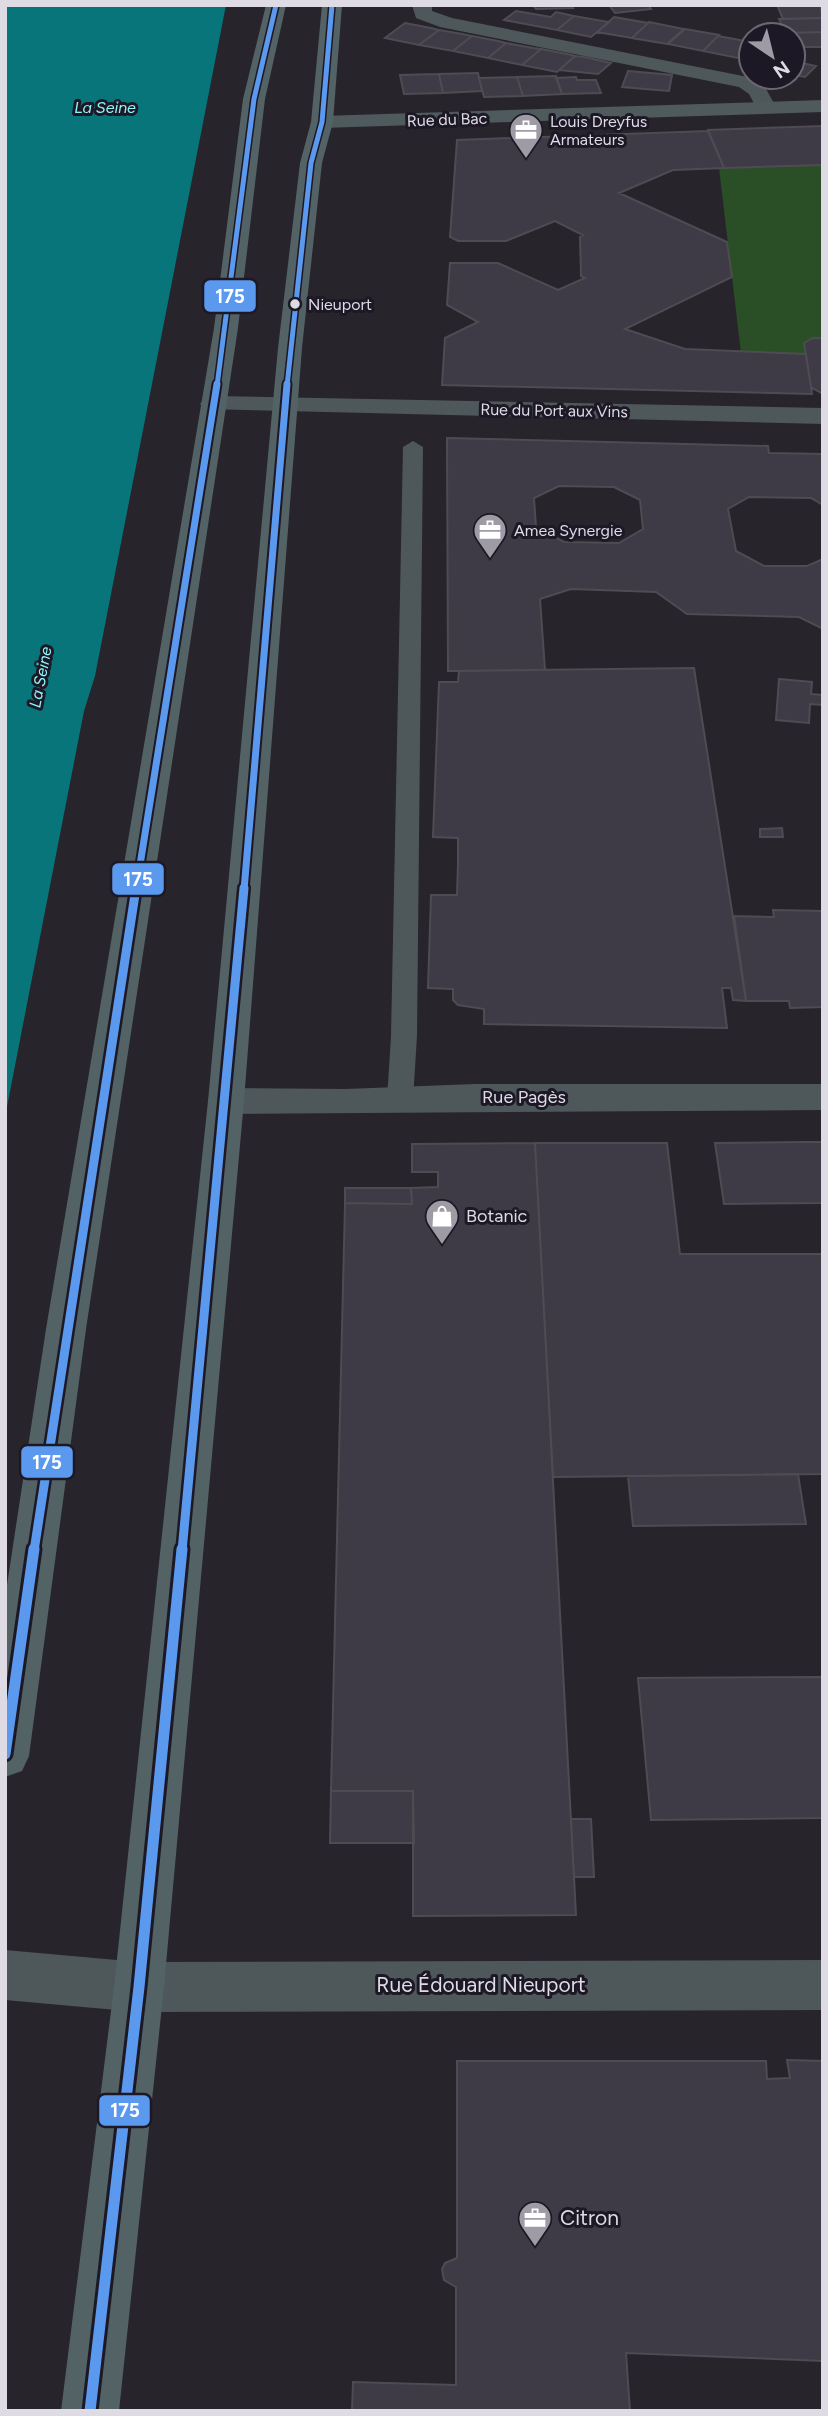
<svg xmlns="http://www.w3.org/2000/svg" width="828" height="2416" font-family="Figtree,sans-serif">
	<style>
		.green { fill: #2a4e25 }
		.water { fill: #08757a }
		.building { fill: #3e3a46; stroke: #4e4c52; stroke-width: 2; fill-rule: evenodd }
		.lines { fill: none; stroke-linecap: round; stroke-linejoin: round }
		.lane { fill: #4e585a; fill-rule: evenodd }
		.street { fill: #4e585a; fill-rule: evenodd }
		.secondary { fill: #4e5a5c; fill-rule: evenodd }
		.primary { fill: #536264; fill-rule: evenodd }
		.bus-1-far3-casing { stroke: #1d1826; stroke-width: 8 }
		.bus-1-far2-casing { stroke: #1d1826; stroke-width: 11 }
		.bus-1-far1-casing { stroke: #1d1826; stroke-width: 14 }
		.bus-1-casing { stroke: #1d1826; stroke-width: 17 }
		.bus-1-far3 { stroke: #5a99ee; stroke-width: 5 }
		.bus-1-far2 { stroke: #5a99ee; stroke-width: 7 }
		.bus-1-far1 { stroke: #5a99ee; stroke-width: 9 }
		.bus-1 { stroke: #5a99ee; stroke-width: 11 }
		.bus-dot { fill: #dedbe5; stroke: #1d1826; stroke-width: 2.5 }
		.labels { text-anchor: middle; stroke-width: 6; stroke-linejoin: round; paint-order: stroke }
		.far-water-label { font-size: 16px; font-style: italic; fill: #90f6fc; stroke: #1d1826 }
		.far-street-label { font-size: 16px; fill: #dedbe5; stroke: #1d1826 }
		.far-poi-label { font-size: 16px; fill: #dedbe5; stroke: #1d1826; text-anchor: start }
		.bus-label { font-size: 16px; fill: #dedbe5; stroke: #1d1826; text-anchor: start }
		.street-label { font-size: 18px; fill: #dedbe5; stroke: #1d1826 }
		.poi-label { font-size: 18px; fill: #dedbe5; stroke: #1d1826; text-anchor: start }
		.near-street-label { font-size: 21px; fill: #dedbe5; stroke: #1d1826 }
		.near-poi-label { font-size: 21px; fill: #dedbe5; stroke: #1d1826; text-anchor: start }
		.line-badge { stroke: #1d1826; stroke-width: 2.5 }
		.badge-label { font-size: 19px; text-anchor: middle; font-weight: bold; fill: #fff }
	</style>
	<rect width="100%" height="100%" fill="#27242c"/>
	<path class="green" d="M823,165V338L806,354L741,353L719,168Z"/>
	<path class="water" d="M5,5H226L95,676L84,711L5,1117Z"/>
	<path class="building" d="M533,5H571L573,8L536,9Z
		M609,5H648L651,9L615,13Z
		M777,5H820L823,18L783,19Z
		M516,11L551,17L556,12L574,16L557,30L504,20Z
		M574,16L609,22L591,37L557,30Z
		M614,17L648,23L632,38L597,32Z
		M823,18V32L786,33L779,19Z
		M649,22L684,29L667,44L632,38Z
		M405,23L431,28L439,30L419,45L385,38Z
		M685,29L719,35L703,51L668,44Z
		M439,30L462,34L472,36L453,51L419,45Z
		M823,32V47H797L790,33Z
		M472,36L498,41L506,43L488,58L453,51Z
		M718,36L751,42V45L738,58L703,51Z
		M506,43L533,48L541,49L522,65L488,58Z
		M541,49L567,54L575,56L557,72L522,65Z
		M575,56L584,57L611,63L598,74L559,70Z
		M793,58L800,60L797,62L816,66L805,77L793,75Z
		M628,71L672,75L669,91L622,87Z
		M478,73L482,91L443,93L439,74Z
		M439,74L443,93L404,94L400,75Z
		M556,76L562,94L523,96L517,77Z
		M517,77L523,96L484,97L479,78Z
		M576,77L577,80H596L601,93L562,94L556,78Z
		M823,126V165L724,168L708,130Z
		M708,131L724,168L673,170L619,193L727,242L732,277L625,329L685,349L806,354L812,394L442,385L445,338L478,322L447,305L450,263H498L558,290L585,278L581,276L580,237L583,235L555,221L506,241H458L450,237L457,140Z
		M813,338H823V394L811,387L804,343Z
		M447,438L768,446L769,453L823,454V505L811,498L749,497L728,509L736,551L764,566H807L823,559V629L799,617L687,614L656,592L571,589L540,599L545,670L448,671ZM559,486L614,487L640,500L643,529L619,543L564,542L536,527L534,498Z
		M694,668L746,1001L733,1000L731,988H722L727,1028L484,1024V1009L458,1005L453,1000V989L428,988L431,895H457L458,864V838L433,837L439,682H458L459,671Z
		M779,679L812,682L811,694L823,695V705L810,704L809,723L776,720Z
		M782,828L783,837H760V829Z
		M773,910L823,911V1007L790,1008L789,1001H746L734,916L774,917Z
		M803,1142H823V1203L724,1204L715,1143Z
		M535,1143H667L680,1254H823V1474L553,1477Z
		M535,1143L576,1915L413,1916V1791H331L345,1203L412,1204L411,1188L438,1187V1172H412V1144Z
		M345,1188H411L412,1204L345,1203Z
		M798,1474L806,1524L633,1526L628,1476Z
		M823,1677V1818L651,1820L638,1678Z
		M331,1791H413L414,1843H330Z
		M571,1819H591L594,1877H574Z
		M787,2060L823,2061V2361L626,2353L630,2411H352L353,2382L456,2385V2287L444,2280L442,2269L445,2263L457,2258V2061H766L767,2079L790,2078Z"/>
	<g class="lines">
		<path class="lane" d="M413,441L423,447L417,1036L413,1100L409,1107L400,1110L391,1107L387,1100L391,1036L403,447Z"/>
		<path class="street" d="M412,5H432V11L452,18L753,78L765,87L776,107L772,111H758L749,94L739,87L440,27L416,18Z
			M213,396L823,408V424L204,409L200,404L204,399Z
			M475,1084H823V1110L226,1114L213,1110L208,1101L213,1092L226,1088L346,1089Z
			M5,1950L139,1962L823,1960V2010L139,2012L5,2000Z"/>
		<path class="secondary" d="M823,100V112L322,128L311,122L322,116Z"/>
		<path class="primary" d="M266,5H286L265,99L238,328L86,1329L29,1756L22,1771L5,1777V1598L46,1329L214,328L243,99Z
			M322,5H342L333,122L322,163L302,348L244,1101L164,1987L119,2411H61L114,1987L208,1101L278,348L300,163L311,122Z"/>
		<defs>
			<path id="bus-1-far3" d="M217,386L254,99L276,5
				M287,386L311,163L322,122L332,5"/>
			<path id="bus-1-far2" d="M136,890L217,384
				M244,890L287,384"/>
			<path id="bus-1-far1" d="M34,1551L136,888
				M182,1551L244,888"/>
			<path id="bus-1" d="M5,1754L34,1549
				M90,2411L139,1987L182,1549"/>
		</defs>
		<use href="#bus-1-far3" class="bus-1-far3-casing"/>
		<use href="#bus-1-far2" class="bus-1-far2-casing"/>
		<use href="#bus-1-far1" class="bus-1-far1-casing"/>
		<use href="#bus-1" class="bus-1-casing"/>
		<use href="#bus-1-far3" class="bus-1-far3"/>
		<use href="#bus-1-far2" class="bus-1-far2"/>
		<use href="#bus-1-far1" class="bus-1-far1"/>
		<use href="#bus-1" class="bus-1"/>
	</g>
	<defs>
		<symbol id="office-pin" viewBox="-11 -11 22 30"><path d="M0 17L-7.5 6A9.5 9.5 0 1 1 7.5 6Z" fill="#9e9ba4" stroke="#1d1826"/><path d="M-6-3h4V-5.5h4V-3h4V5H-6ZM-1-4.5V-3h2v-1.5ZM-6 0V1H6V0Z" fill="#fff"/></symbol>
		<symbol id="shop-pin" viewBox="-11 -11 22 30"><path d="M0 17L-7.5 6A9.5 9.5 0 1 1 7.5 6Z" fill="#9e9ba4" stroke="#1d1826"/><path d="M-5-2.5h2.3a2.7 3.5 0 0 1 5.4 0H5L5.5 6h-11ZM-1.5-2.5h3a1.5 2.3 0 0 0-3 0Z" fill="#fff"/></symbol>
	</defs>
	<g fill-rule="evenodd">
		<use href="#office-pin" x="507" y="111" width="38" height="52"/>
		<use href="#office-pin" x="471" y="511" width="38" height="52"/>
		<use href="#shop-pin" x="423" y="1197" width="38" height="52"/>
		<use href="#office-pin" x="516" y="2199" width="38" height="52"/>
	</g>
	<circle class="bus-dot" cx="295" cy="304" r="6"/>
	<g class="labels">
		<g class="far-water-label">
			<text x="105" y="113">La Seine</text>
			<text transform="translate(40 677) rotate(-79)" y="6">La Seine</text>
		</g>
		<g class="far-street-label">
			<text transform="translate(447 119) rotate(-2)" y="6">Rue du Bac</text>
			<text transform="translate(554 410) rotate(1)" y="6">Rue du Port aux Vins</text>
		</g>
		<g class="far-poi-label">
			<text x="550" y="127">Louis Dreyfus<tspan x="550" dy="18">Armateurs</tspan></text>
			<text x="514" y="536">Amea Synergie</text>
		</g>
		<g class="bus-label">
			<text x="308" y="310">Nieuport</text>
		</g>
		<g class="street-label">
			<text x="524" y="1103">Rue Pagès</text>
		</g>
		<g class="poi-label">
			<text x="466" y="1222">Botanic</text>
		</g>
		<g class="near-street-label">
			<text x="481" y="1992">Rue Édouard Nieuport</text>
		</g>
		<g class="near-poi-label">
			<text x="560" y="2225">Citron</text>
		</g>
	</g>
	<g class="line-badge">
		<rect x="203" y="279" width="54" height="34" rx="7" fill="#5a99ee"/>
		<rect x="111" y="862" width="54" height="34" rx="7" fill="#5a99ee"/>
		<rect x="20" y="1445" width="54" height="34" rx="7" fill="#5a99ee"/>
		<rect x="98" y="2094" width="53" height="33" rx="7" fill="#5a99ee"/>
	</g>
	<g class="badge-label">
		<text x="230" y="303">175</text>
		<text x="138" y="886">175</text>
		<text x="47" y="1469">175</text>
		<text x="125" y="2117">175</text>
	</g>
	<rect width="828" height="2416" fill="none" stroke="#dedbe5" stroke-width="14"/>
	<g transform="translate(772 56) rotate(145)"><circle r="33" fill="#1d1826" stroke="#6a6672" stroke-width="2"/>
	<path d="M0-5L12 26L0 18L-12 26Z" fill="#9e9ba4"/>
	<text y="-10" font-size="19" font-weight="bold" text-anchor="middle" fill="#dedbe5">N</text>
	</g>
</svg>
